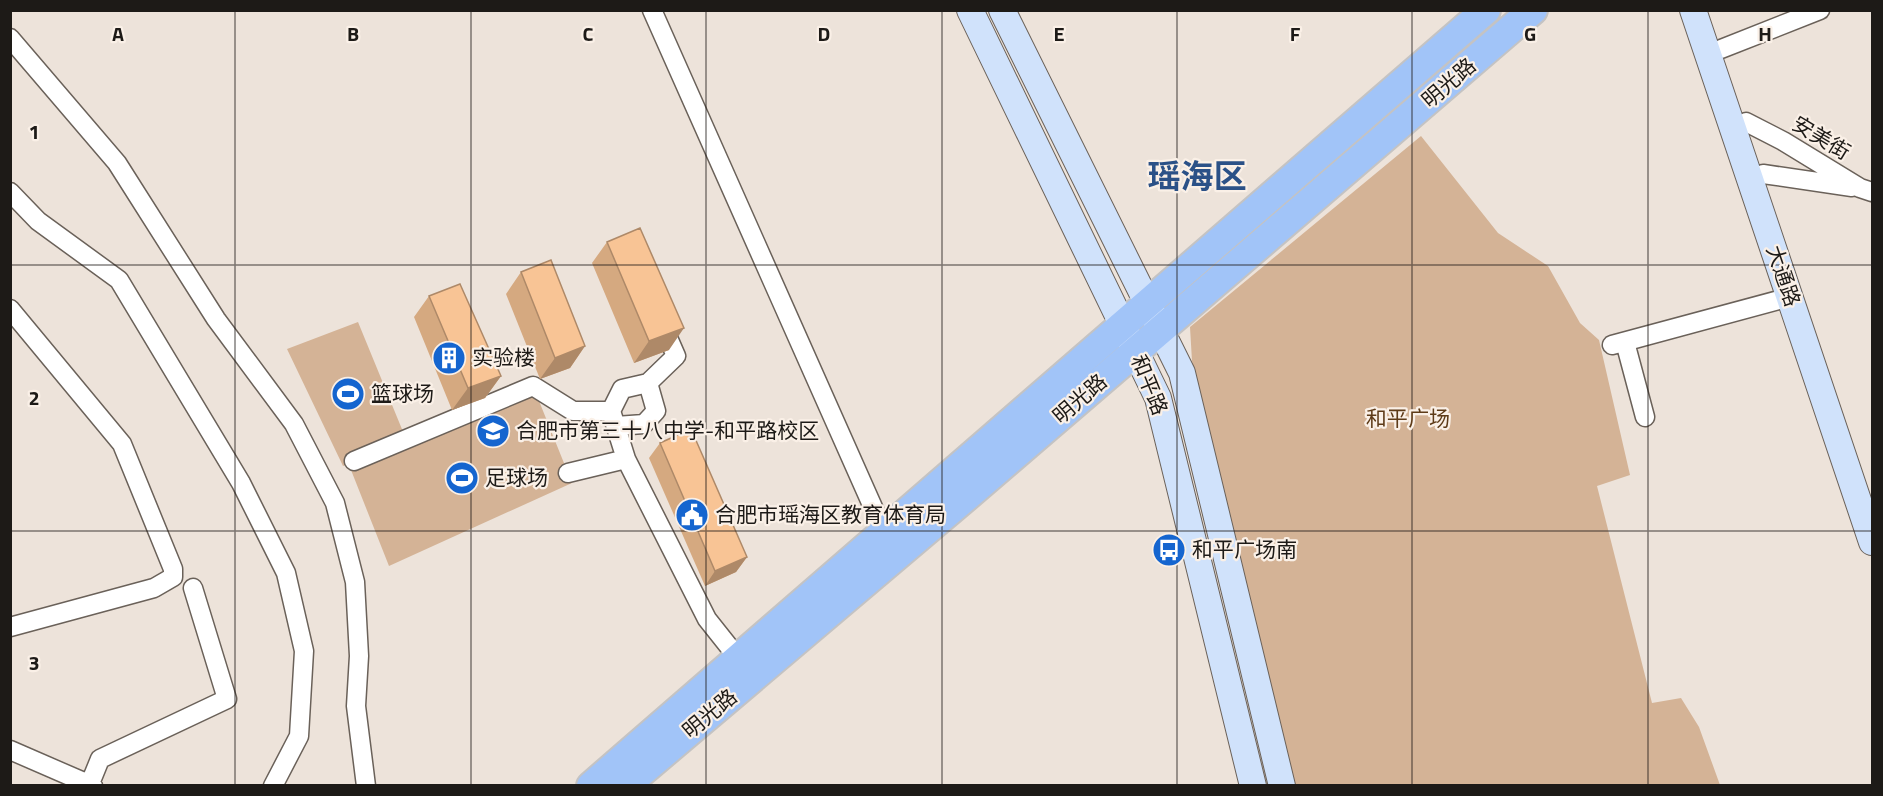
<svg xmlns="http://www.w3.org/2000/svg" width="1883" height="796" font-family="'Titillium Web','Noto Sans SC',sans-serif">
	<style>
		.green { fill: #d4b396 }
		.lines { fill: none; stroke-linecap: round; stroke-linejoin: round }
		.street-casing { stroke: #6a6159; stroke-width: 21 }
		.secondary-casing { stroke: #6a6159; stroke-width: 28 }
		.primary-casing { stroke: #c4c3c3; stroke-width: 32 }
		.street { stroke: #fff; stroke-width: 18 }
		.secondary { stroke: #d0e2fb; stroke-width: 26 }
		.primary { stroke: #a1c4f8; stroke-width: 28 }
		.wall { fill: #d5a980 }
		.shaded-wall { fill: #ae8968 }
		.building { fill: #f8c495; stroke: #ae8968; stroke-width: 1.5 }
		.grid { fill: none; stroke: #1d1a17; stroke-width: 1.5; stroke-opacity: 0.55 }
		.labels { text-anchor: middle; stroke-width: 4.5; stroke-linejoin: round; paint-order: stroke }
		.street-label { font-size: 21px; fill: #1d1a17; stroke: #faf0e7 }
		.poi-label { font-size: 21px; fill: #1d1a17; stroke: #faf0e7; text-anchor: start }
		.park-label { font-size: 21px; fill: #5e3b18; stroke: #faf0e7 }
		.town-label { font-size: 33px; font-weight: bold; fill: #2b5187; stroke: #faf0e7 }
		.grid-label { font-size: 20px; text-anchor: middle; font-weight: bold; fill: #1d1a17; stroke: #faf0e7; stroke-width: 4.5; stroke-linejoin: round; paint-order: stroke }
	</style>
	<rect width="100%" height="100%" fill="#ede3da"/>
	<path class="green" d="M1421,136L1498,233L1548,266L1580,323L1599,340L1630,475L1597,486L1652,703L1681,698L1699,727L1720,785H1294L1192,361L1190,327Z
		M358,322L406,439L343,466L287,349Z
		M533,386L572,483L389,566L351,470Z"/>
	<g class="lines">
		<defs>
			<path id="street" d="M652,10L884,532
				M10,38L117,163L216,319L294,424L335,503L355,582L359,656L356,706L366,786
				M1721,49L1820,10
				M1746,122L1783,141L1860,188L1872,192
				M1763,174L1852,187
				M10,192L38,221L119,280L241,483L286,573L304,651L299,736L273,786
				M10,309L122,444L173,569V577L154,588L10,627
				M1625,342L1645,417
				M1612,345L1790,297
				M611,411L622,389L648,383
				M616,426L644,424L656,411L648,383L676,356L662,324
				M354,461L533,386L573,411H611L626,459L707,619L738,658
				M568,473L626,459
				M10,750L93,786
				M89,786L100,759L227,699L193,588"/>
			<path id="secondary" d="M970,10L1158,398L1253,786
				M1002,10L1182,373L1282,786
				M1693,10L1872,542"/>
			<path id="primary" d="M591,786L1486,10
				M625,786L966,497L1533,10"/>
		</defs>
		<use href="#street" class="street-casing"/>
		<use href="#secondary" class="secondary-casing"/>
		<use href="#primary" class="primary-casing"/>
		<use href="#street" class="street"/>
		<use href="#secondary" class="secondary"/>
		<use href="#primary" class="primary"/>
	</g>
	<path class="wall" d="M607,242L669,350L634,363L592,263Z
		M521,272L585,346L570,368L540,379L506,294Z
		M429,296L501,376L485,398L452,410L414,317Z
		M660,443L747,557L736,572L705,586L649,458Z"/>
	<path class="shaded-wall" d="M684,328L669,350L634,363L649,341Z
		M585,346L570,368L540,379L555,358Z
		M501,376L485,398L452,410L468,388Z
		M747,557L736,572L705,586L715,571Z"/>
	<path class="building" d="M640,228L684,328L649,341L607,242Z
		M551,260L585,346L555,358L521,272Z
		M460,284L501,376L468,388L429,296Z
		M691,429L747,557L715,571L660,443Z"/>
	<path class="grid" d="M235,10V786M471,10V786M706,10V786M942,10V786M1177,10V786M1412,10V786M1648,10V786M10,265H1872M10,531H1872"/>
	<defs>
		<symbol id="building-disc" viewBox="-11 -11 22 22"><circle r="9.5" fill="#1565cf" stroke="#faf0e7"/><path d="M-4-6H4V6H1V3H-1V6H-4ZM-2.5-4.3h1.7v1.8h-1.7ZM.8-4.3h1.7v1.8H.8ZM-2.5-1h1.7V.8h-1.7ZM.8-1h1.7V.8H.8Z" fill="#fff"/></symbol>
		<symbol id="stadium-disc" viewBox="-11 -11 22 22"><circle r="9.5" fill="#1565cf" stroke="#faf0e7"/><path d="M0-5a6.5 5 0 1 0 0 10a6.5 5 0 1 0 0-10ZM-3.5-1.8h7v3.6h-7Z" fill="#fff"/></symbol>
		<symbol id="school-disc" viewBox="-11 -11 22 22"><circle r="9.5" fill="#1565cf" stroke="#faf0e7"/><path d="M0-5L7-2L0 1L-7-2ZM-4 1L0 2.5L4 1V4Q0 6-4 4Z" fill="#fff"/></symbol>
		<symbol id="civic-disc" viewBox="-11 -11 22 22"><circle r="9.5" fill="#1565cf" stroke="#faf0e7"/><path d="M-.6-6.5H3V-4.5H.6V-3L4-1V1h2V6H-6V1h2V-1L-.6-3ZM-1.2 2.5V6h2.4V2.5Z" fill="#fff"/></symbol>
		<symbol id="bus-disc" viewBox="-11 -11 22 22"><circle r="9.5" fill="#1565cf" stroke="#faf0e7"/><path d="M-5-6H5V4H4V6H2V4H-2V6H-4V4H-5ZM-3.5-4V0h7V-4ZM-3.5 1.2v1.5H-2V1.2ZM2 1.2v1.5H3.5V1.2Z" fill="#fff"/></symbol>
	</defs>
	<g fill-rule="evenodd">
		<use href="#building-disc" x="430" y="339" width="38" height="38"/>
		<use href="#stadium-disc" x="329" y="375" width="38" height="38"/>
		<use href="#school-disc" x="474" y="412" width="38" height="38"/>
		<use href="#stadium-disc" x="443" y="459" width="38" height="38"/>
		<use href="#civic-disc" x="673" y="496" width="38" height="38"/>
		<use href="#bus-disc" x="1150" y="531" width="38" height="38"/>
	</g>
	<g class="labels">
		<g class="street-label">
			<text transform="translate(1449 83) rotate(-41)" y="7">明光路</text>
			<text transform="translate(1821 138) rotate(31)" y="7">安美街</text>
			<text transform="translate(1783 276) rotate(71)" y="7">大通路</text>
			<text transform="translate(1149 385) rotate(68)" y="7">和平路</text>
			<text transform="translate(1080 399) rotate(-41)" y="7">明光路</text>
			<text transform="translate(710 714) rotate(-40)" y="7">明光路</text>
		</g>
		<g class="poi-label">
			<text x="472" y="365">实验楼</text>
			<text x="371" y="401">篮球场</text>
			<text x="516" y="438">合肥市第三十八中学-和平路校区</text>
			<text x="485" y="485">足球场</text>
			<text x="715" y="522">合肥市瑶海区教育体育局</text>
			<text x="1192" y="557">和平广场南</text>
		</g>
		<g class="park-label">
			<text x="1408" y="426">和平广场</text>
		</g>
		<g class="town-label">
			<text x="1197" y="188">瑶海区</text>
		</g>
	</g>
	<g class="grid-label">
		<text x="118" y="41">A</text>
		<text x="353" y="41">B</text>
		<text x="588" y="41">C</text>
		<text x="824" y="41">D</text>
		<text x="1059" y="41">E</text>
		<text x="1295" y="41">F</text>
		<text x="1530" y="41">G</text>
		<text x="1765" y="41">H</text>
		<text x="34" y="139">1</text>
		<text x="34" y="405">2</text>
		<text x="34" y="670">3</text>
	</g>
	<rect width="1883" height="796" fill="none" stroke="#1d1a17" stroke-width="24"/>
</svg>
